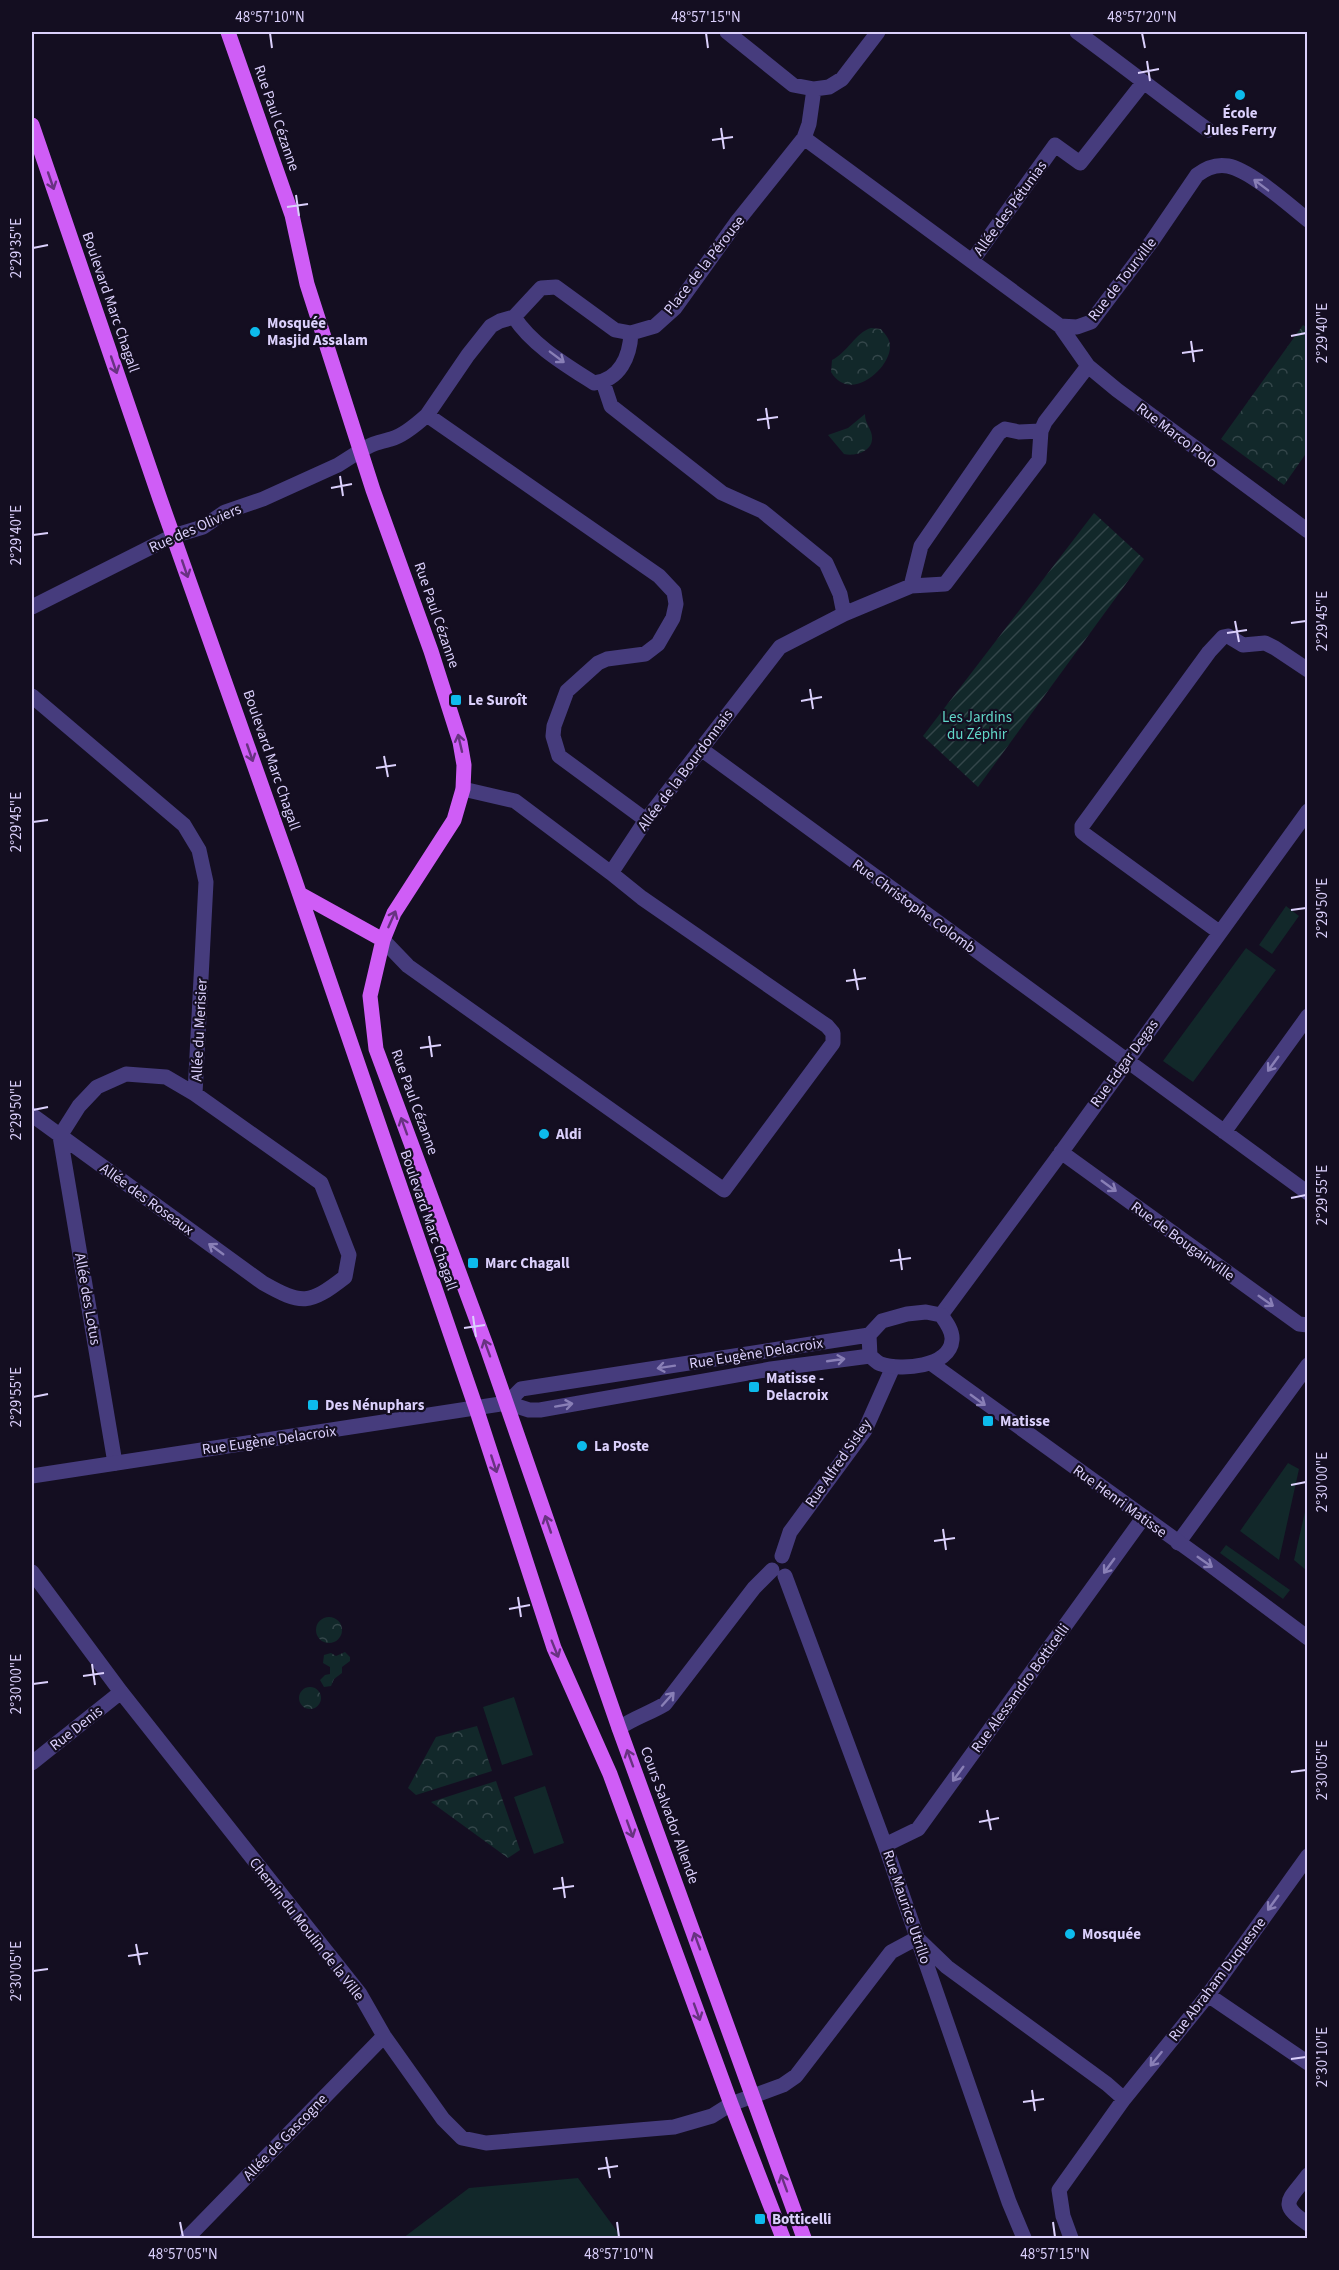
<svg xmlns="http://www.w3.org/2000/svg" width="1339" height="2270" font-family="'Source Sans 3',sans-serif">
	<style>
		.grass { fill: #12282a }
		.forest { fill: url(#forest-crowns) }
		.garden { fill: url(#garden-furrows) }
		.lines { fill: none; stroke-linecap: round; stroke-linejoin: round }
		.minor { stroke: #463c7d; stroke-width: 15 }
		.tertiary { stroke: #463c7d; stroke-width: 15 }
		.primary { stroke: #cf5df6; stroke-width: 15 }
		.oneway { stroke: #683281 }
		.oneway2 { stroke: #897fb6 }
		.ticks { fill: none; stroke: #dbd0fc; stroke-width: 2 }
		.poi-dot { fill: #0dbbec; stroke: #140e21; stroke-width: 2 }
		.labels { text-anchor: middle; stroke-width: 4.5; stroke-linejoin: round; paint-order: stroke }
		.poi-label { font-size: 15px; font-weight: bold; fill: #dbd0fc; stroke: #140e21; text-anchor: start }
		.street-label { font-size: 15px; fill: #dbd0fc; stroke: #140e21 }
		.park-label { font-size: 15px; fill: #61d8c9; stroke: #140e21 }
		.neatline { fill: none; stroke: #dbd0fc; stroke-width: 2 }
		.ticks-label { font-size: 15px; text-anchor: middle; fill: #dbd0fc }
	</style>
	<defs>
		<pattern id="forest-crowns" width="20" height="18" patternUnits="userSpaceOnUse" patternTransform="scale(1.5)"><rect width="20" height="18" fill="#12282a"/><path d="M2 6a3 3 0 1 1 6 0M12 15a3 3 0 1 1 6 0" fill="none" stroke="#34464a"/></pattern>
		<pattern id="garden-furrows" width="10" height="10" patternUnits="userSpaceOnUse" patternTransform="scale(1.5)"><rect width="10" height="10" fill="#12282a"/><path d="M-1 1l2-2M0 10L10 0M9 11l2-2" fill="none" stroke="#34464a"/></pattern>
	</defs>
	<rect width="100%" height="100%" fill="#140e21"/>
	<path class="grass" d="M1286,906L1299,916L1272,954L1259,945Z
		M1246,948L1276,970L1193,1082L1163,1061Z
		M1288,1463L1299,1469L1279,1560L1240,1531Z
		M1307,1503L1308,1567L1306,1570L1294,1560Z
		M1226,1545L1290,1590L1283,1599L1220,1553Z
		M514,1697L533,1755L502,1765L483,1707Z
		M545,1786L564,1843L534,1854L514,1797Z
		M578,2178L622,2238H403L469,2188Z"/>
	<path class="forest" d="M1303,325L1308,328L1307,452L1284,485L1221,439Z
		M871,328L881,329C885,334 890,339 890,346C891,368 850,404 831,372L832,360C848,352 855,333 871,328Z
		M865,414C865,422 868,424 871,432C877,450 857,457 844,454L828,435L848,428Z
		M316 1630a13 13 0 1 1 26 0a13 13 0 1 1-26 0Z
		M345,1652L350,1657V1661L342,1667V1673L334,1679L331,1686L324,1687L320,1680L325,1675L330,1674V1667L323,1663L324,1655L331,1653L336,1656Z
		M299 1698a11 11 0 1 1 22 0a11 11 0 1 1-22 0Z
		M477,1726L492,1771L416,1795L408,1788L436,1737Z
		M496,1781L520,1850L508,1858L431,1802Z"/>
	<path class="garden" d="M1094,513L1144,559L978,787L923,736Z"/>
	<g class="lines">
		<path class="minor" d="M727,32L793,85L814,89L829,87L842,79L878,32
			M1077,32C1121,64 1164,98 1208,130
			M804,138L1060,326L1077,327L1091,322L1152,241L1197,175C1206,168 1217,164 1228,166C1250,170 1289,205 1308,220
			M972,261L1055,145L1080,163L1143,83
			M514,317L541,288L556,287L615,330L631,333L655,326L675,308L736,223L804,138L809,124L814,89
			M514,317C532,345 566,365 594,383C620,380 630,356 631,333
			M1060,326L1088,366L1117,390L1308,531
			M603,382L611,406L722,493L762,511L826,563L840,594L844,614
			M427,415L659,576L674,592L676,604L673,618L658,644L645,654L607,659L598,663L567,691L554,726L553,736L559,756L646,820
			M360,451C374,443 376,443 391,439C403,436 417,424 427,415L468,355L491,326L500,321L514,317
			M911,586L921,546L999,433L1005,429L1019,432L1041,431
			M32,696L184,825L199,850L206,882L195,1094L321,1183L349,1255L345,1277C309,1305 302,1305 263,1283L32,1115
			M701,749L1308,1193
			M463,789L515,801L611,873L646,820L780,647L844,614L911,586L945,584L1039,460L1041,431L1045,422L1088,366
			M1219,932L1087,836L1082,832V826L1209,652L1223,637L1228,636L1243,645L1265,643L1275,648L1308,670
			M383,940L408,966L724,1190L833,1043V1033L827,1026L642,898L611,873
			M1224,1132L1308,1016
			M1061,1152L1299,1324L1308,1325
			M941,1315L1055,1161L1308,811
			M115,1463L60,1136L79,1106L97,1087L126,1074L166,1077L195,1094
			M1178,1543L1308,1365
			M782,1556L790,1532L865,1430L893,1367
			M32,1572L121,1692L360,1994L384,2036L443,2119L462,2138L486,2143L674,2127L712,2116L731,2104L783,2085L796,2076L891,1952L917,1938
			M785,1576L885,1845L1009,2202L1024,2238
			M619,1728C634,1718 650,1713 665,1704L754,1588L772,1570
			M32,1763L121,1692
			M885,1845L918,1829L1143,1518
			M920,1941L947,1967L1107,2084L1124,2099
			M1208,1995L1308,2063
			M1308,2175C1289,2201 1277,2203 1308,2224
			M187,2238L384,2036
			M1071,2238L1063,2216L1059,2190L1124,2099L1208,1995L1308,1856"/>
		<path class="tertiary" d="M32,607L173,536L203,527L225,512L263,499L338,465L360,451
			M926,1312L941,1315C946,1322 953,1331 952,1340C950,1367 901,1371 881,1364C877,1363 874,1359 870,1356L869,1335L882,1321L907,1314Z
			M932,1364L1209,1564L1308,1638
			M507,1403L521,1389L869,1335
			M32,1476L507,1403L529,1410H540L771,1369L870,1356"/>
		<path class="primary" d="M228,32L292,215L307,284L373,490L431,651L460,742L464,765L463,789L454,820L394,913L383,940L370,996L376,1049L486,1345L619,1728L804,2238
			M32,125L160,499L291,869L476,1408L554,1648L610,1774L731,2104L783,2238
			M300,894L383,940"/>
	</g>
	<defs><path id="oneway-shaft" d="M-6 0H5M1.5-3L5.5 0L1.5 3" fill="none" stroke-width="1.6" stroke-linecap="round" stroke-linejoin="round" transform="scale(1.5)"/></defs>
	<g class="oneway">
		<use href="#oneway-shaft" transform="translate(51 181) rotate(71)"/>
		<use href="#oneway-shaft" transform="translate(114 365) rotate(71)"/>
		<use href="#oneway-shaft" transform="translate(185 569) rotate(71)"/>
		<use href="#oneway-shaft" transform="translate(460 743) rotate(-103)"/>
		<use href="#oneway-shaft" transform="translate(250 753) rotate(71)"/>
		<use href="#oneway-shaft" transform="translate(392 919) rotate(-66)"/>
		<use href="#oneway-shaft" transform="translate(404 1126) rotate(-110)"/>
		<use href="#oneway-shaft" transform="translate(487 1348) rotate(-110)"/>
		<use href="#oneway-shaft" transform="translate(494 1464) rotate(72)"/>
		<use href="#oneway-shaft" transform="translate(548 1524) rotate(-109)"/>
		<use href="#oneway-shaft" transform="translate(555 1649) rotate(68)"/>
		<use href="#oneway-shaft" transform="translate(630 1758) rotate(-110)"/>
		<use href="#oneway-shaft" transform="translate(630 1829) rotate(70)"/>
		<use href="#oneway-shaft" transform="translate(697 1941) rotate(-110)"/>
		<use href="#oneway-shaft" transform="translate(697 2012) rotate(70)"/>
		<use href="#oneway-shaft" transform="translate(784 2183) rotate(-110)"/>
	</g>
	<g class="oneway2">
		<use href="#oneway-shaft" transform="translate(1261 185) rotate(-143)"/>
		<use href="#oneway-shaft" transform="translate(557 357) rotate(37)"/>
		<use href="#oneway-shaft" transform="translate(1273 1064) rotate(126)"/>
		<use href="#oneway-shaft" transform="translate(1109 1186) rotate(36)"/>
		<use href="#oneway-shaft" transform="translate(216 1249) rotate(-144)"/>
		<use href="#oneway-shaft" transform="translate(1266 1301) rotate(35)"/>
		<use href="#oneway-shaft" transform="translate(836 1360) rotate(-8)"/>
		<use href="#oneway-shaft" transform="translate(666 1367) rotate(171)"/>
		<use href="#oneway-shaft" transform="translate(978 1400) rotate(36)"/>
		<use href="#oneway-shaft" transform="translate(564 1405) rotate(-10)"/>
		<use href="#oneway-shaft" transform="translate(1205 1562) rotate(35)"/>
		<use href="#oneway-shaft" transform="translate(1109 1566) rotate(126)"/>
		<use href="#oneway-shaft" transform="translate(668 1699) rotate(-48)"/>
		<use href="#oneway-shaft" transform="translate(958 1774) rotate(126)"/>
		<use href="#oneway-shaft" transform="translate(1273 1903) rotate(126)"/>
		<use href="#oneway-shaft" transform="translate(1156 2059) rotate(129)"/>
	</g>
	<path class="ticks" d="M270,33L272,48M706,33L708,48M1142,33L1145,48M1147,61L1150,81M1138,73L1159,69M721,128L724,149M712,140L733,137M296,195L299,216M287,207L308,204M33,248L48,245M1291,336L1306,333M1191,341L1194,362M1182,353L1203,350M766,408L769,429M757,420L778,417M340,476L343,496M331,488L352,484M33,535L48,533M1235,621L1239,642M1291,623L1306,621M1227,633L1247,630M810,689L813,709M801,701L822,697M384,756L388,777M376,768L396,765M33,822L48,820M1291,910L1306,908M854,969L858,990M846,981L866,978M429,1036L432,1057M420,1048L441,1045M33,1110L48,1107M1291,1198L1306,1195M899,1249L902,1270M890,1261L911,1258M473,1316L476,1337M464,1328L485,1325M33,1397L48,1394M1291,1485L1306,1482M943,1529L946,1550M934,1541L955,1538M518,1597L521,1617M509,1609L530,1605M92,1664L95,1685M83,1676L104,1673M33,1684L48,1682M1291,1772L1306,1770M987,1810L991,1830M979,1822L999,1818M562,1877L565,1898M553,1889L574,1886M136,1944L140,1965M128,1956L148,1953M33,1971L48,1969M1291,2059L1306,2057M1032,2090L1035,2111M1023,2102L1044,2099M606,2157L610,2178M598,2169L618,2166M180,2222L183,2237M617,2222L619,2237M1053,2222L1055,2237"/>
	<g class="poi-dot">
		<circle cx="1240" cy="95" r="6"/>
		<circle cx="255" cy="332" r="6"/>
		<rect x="450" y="694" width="12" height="12" rx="3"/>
		<circle cx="544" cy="1134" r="6"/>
		<rect x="467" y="1257" width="12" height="12" rx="3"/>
		<rect x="748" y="1381" width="12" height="12" rx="3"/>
		<rect x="307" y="1399" width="12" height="12" rx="3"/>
		<rect x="982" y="1415" width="12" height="12" rx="3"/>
		<circle cx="582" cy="1446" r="6"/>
		<circle cx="1070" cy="1934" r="6"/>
		<rect x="754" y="2213" width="12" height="12" rx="3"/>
	</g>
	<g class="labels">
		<g class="poi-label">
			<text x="1240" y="118" text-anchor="middle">École<tspan x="1240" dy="17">Jules Ferry</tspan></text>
			<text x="267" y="328">Mosquée<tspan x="267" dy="17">Masjid Assalam</tspan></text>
			<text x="468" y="705">Le Suroît</text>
			<text x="556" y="1139">Aldi</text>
			<text x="485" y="1268">Marc Chagall</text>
			<text x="766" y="1383">Matisse -<tspan x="766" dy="17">Delacroix</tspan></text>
			<text x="325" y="1410">Des Nénuphars</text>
			<text x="1000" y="1426">Matisse</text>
			<text x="594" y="1451">La Poste</text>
			<text x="1082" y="1939">Mosquée</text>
			<text x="772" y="2224">Botticelli</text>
		</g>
		<g class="street-label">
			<text transform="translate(277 118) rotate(71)" y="5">Rue Paul Cézanne</text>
			<text transform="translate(1010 208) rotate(-54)" y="5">Allée des Pétunias</text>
			<text transform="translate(704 265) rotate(-52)" y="5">Place de la Pérouse</text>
			<text transform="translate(1122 279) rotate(-52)" y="5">Rue de Tourville</text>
			<text transform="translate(111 302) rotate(71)" y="5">Boulevard Marc Chagall</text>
			<text transform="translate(1177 435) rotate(37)" y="5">Rue Marco Polo</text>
			<text transform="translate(195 528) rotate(-24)" y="5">Rue des Oliviers</text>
			<text transform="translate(437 615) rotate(71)" y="5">Rue Paul Cézanne</text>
			<text transform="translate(272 760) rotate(71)" y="5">Boulevard Marc Chagall</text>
			<text transform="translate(685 770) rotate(-53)" y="5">Allée de la Bourdonnais</text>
			<text transform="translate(914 906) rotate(36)" y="5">Rue Christophe Colomb</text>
			<text transform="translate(199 1030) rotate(-87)" y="5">Allée du Merisier</text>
			<text transform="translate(1124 1063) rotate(-54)" y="5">Rue Edgar Degas</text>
			<text transform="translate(415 1102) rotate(70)" y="5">Rue Paul Cézanne</text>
			<text transform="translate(147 1199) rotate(36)" y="5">Allée des Roseaux</text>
			<text transform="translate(429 1220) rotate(71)" y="5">Boulevard Marc Chagall</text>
			<text transform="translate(1183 1241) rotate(36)" y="5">Rue de Bougainville</text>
			<text transform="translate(88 1299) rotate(80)" y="5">Allée des Lotus</text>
			<text transform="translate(756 1353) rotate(-9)" y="5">Rue Eugène Delacroix</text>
			<text transform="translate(269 1440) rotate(-8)" y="5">Rue Eugène Delacroix</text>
			<text transform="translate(838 1463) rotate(-55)" y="5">Rue Alfred Sisley</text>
			<text transform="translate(1120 1501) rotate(36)" y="5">Rue Henri Matisse</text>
			<text transform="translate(1020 1688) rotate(-54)" y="5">Rue Alessandro Botticelli</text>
			<text transform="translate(76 1728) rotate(-38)" y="5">Rue Denis</text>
			<text transform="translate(670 1815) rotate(70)" y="5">Cours Salvador Allende</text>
			<text transform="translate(907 1907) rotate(71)" y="5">Rue Maurice Utrillo</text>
			<text transform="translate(307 1929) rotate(52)" y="5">Chemin du Moulin de la Ville</text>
			<text transform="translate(1217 1979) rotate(-53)" y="5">Rue Abraham Duquesne</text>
			<text transform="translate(285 2137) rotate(-46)" y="5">Allée de Gascogne</text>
		</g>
		<g class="park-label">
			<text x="977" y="722">Les Jardins<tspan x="977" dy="17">du Zéphir</tspan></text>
		</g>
	</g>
	<rect width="1339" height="2270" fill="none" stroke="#140e21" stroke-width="66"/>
	<rect x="33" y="33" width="1273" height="2204" class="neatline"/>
	<g class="ticks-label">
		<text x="270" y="22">48°57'10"N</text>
		<text x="706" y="22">48°57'15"N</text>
		<text x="1142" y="22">48°57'20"N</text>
		<text transform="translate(16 248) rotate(-90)" y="5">2°29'35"E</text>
		<text transform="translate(1322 333) rotate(-90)" y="5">2°29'40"E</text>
		<text transform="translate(16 535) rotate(-90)" y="5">2°29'40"E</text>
		<text transform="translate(1322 621) rotate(-90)" y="5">2°29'45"E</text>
		<text transform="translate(16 822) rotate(-90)" y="5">2°29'45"E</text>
		<text transform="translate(1322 908) rotate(-90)" y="5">2°29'50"E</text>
		<text transform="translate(16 1110) rotate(-90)" y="5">2°29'50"E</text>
		<text transform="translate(1322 1195) rotate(-90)" y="5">2°29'55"E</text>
		<text transform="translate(16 1397) rotate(-90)" y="5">2°29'55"E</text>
		<text transform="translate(1322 1482) rotate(-90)" y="5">2°30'00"E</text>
		<text transform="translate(16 1684) rotate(-90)" y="5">2°30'00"E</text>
		<text transform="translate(1322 1770) rotate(-90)" y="5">2°30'05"E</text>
		<text transform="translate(16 1971) rotate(-90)" y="5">2°30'05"E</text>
		<text transform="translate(1322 2057) rotate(-90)" y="5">2°30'10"E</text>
		<text x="183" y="2259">48°57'05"N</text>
		<text x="619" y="2259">48°57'10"N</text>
		<text x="1055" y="2259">48°57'15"N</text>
	</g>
</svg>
